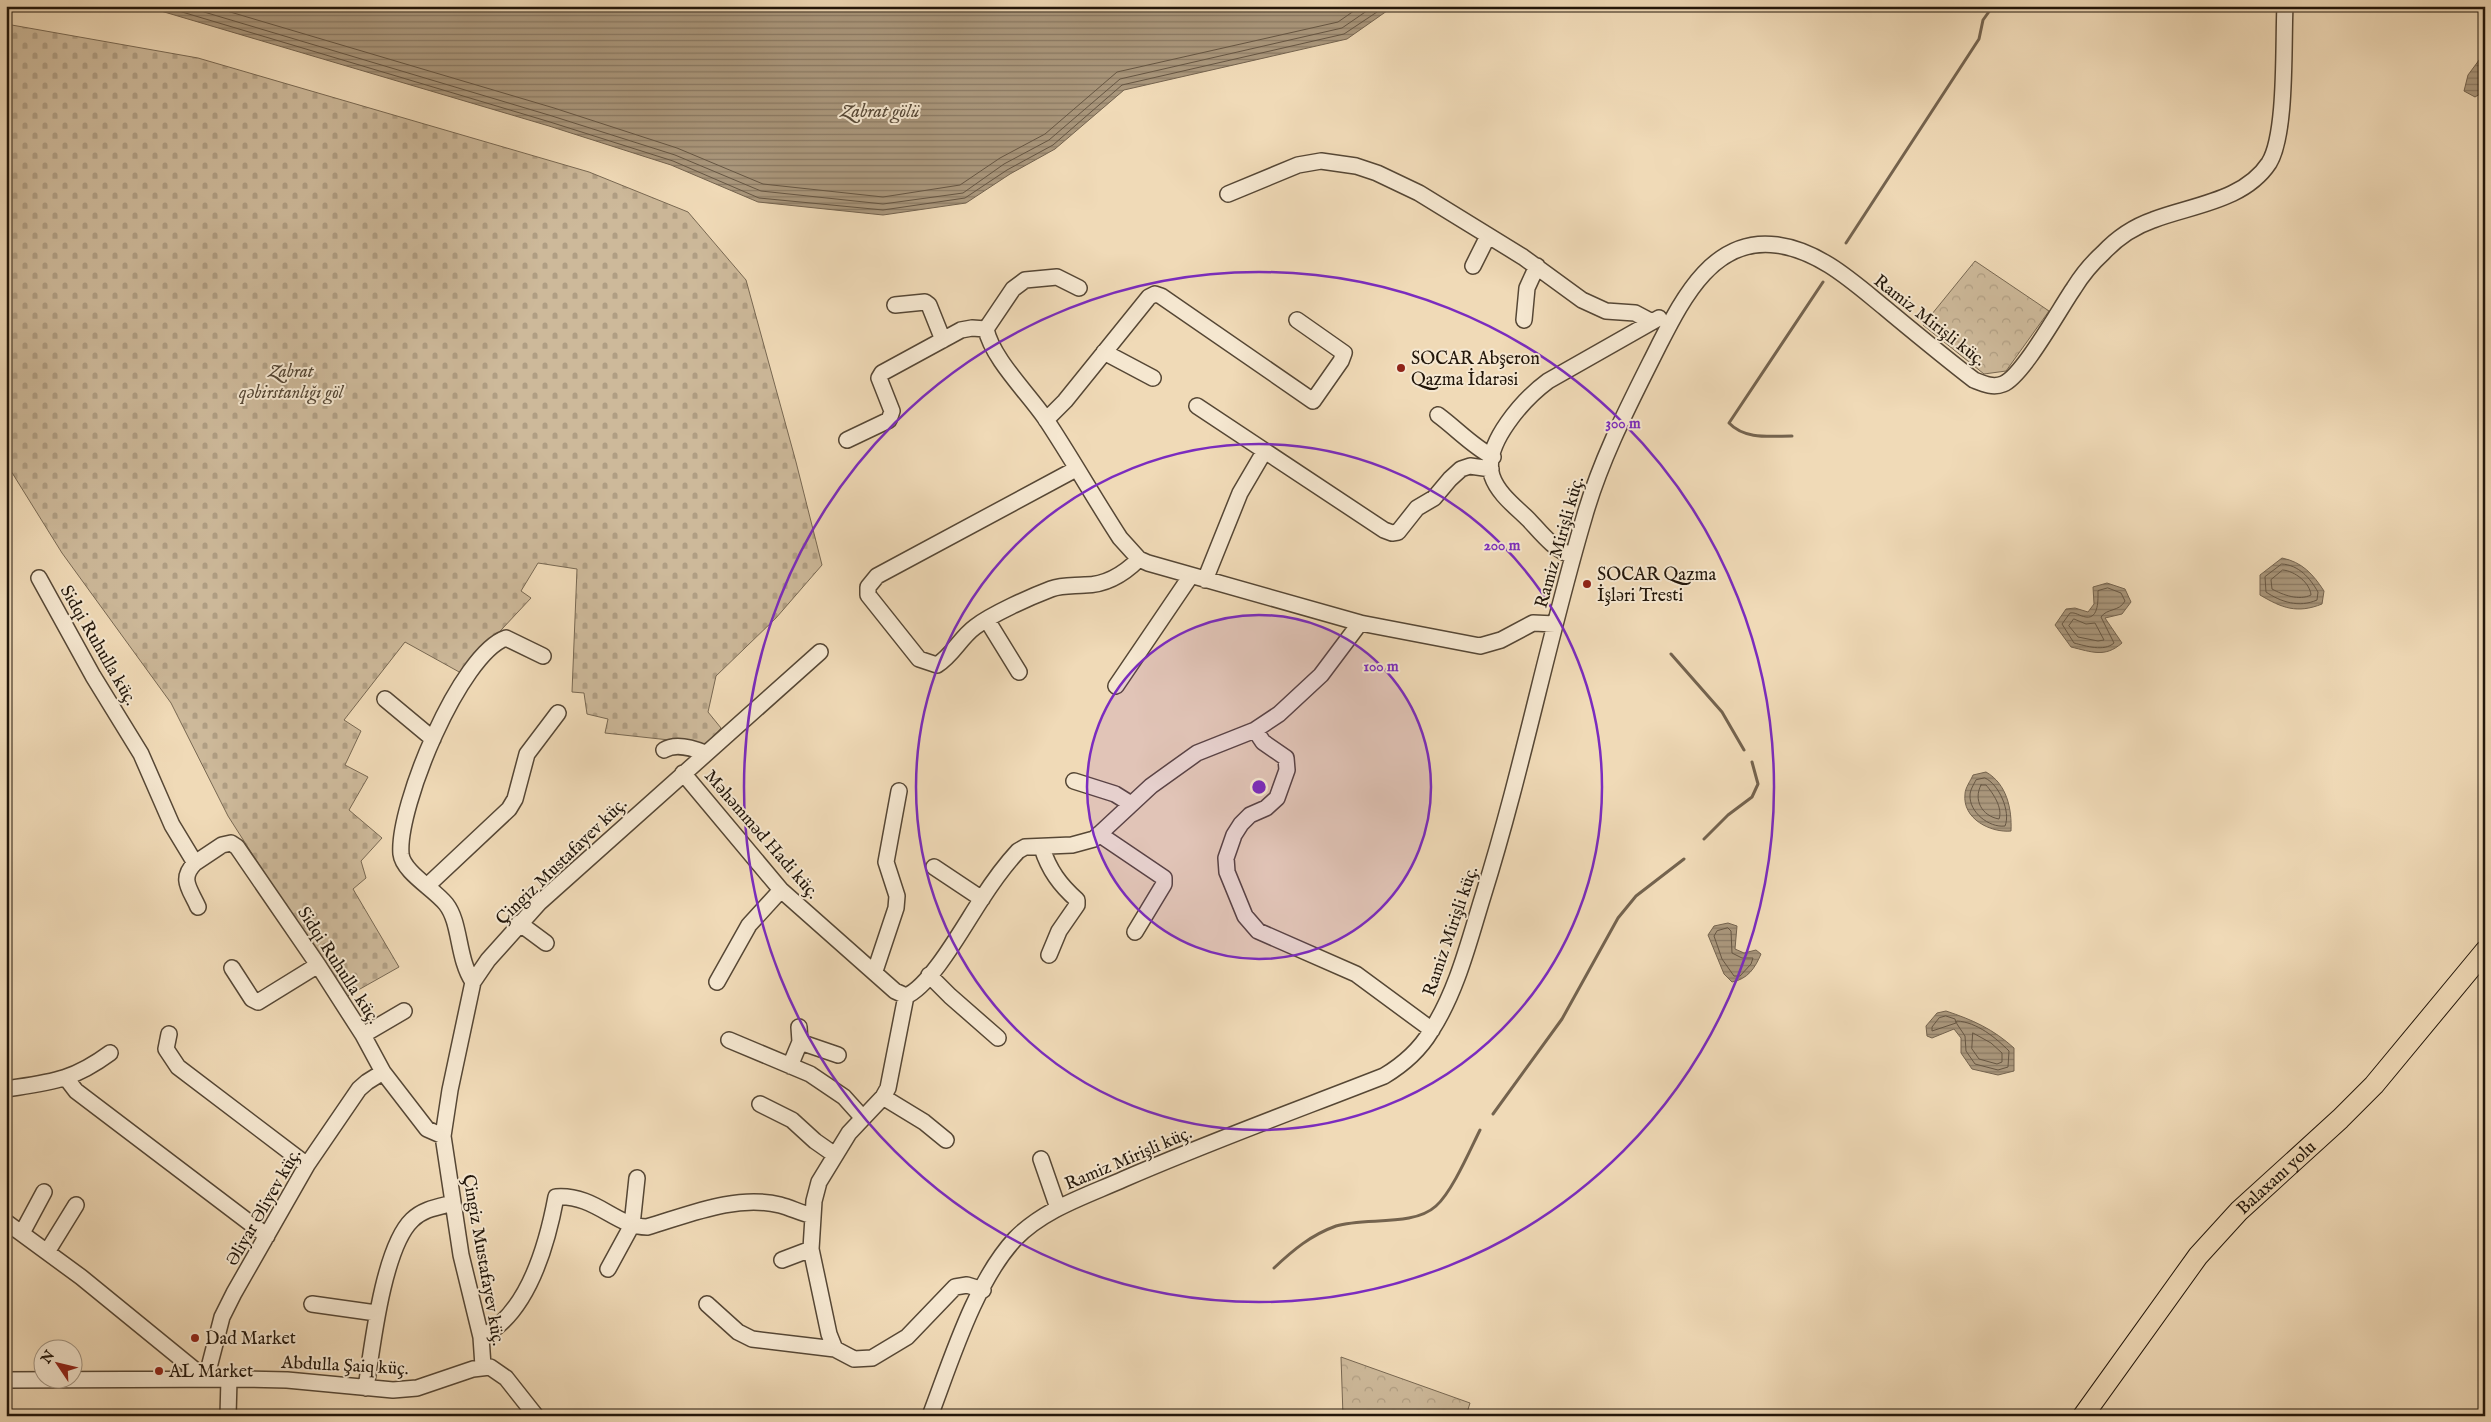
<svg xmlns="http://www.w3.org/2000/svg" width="2491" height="1422" font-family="'IM FELL English',serif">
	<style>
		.cemetery { fill: url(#cemetery-stones); stroke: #786852 }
		.park { fill: url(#park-crowns); stroke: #786852 }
		.water { fill: url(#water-rules); stroke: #74634e }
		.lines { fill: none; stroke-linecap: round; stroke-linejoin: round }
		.shore { stroke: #665643; stroke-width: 1 }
		.stream { stroke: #74634e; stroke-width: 3 }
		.minor-casing { stroke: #564735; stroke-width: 18 }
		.major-casing { stroke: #22160a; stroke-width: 22 }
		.minor { stroke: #f5e7d0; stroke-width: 15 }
		.major { stroke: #f0dab7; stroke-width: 20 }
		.ring { fill: none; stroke: #7b2cbf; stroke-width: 2.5 }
		.poi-dot { fill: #8f2418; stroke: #f5e7d0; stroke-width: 2 }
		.labels { text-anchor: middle; stroke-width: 4; stroke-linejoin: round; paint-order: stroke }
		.street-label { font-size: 18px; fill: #22160a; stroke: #f5e7d0 }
		.poi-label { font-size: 18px; fill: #22160a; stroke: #f5e7d0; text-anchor: start }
		.park-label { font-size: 18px; font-style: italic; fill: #554735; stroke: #f5e7d0 }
		.water-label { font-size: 19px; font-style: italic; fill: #584a38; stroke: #f5e7d0 }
		.centre { fill: #7b2cbf; stroke: #f5e7d0; stroke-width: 2.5 }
		.ring-label { font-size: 15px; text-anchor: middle; font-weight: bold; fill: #7b2cbf; stroke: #f5e7d0; stroke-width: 4; stroke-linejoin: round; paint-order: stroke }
	</style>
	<defs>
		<pattern id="cemetery-stones" width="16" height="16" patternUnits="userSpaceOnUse" patternTransform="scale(1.25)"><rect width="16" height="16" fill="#cdb99a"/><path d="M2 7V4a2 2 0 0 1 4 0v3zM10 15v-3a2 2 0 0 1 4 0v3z" fill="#b09e83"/></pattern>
		<pattern id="park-crowns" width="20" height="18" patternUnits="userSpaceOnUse" patternTransform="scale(1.25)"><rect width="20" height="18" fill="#cdb99a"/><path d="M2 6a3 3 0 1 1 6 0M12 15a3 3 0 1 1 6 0" fill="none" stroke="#b09e83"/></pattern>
		<pattern id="water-rules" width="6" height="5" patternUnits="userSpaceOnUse" patternTransform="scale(1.25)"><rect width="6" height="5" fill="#aa977c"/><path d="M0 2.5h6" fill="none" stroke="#8a7a64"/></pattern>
	</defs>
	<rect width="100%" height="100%" fill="#f0dab7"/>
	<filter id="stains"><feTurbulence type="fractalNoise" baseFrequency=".004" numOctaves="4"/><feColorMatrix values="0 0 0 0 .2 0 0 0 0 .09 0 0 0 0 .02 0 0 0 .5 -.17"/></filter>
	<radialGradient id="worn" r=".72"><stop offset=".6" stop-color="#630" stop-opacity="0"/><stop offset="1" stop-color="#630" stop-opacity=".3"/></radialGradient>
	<path class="cemetery" d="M6,24L198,58L589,172L688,212L746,280L796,462L822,565L776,618L716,676L708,712L721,728L706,744L605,733L608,719L587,714L584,693L572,692L577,569L538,563L521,591L531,598L461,673L405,642L344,720L361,731L345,765L368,777L349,810L382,838L361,861L366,878L353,889L399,967L344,998L228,816L171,703L62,553L6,463Z"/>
	<path class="park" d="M1975,261L2049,311L2006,371L1984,374L1923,325Z
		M1341,1357L1470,1403L1466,1416H1343Z"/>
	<path class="water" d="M144,6H1394L1347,39L1124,90L1055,149L1010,174L966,203L883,215L758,202L671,165L549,126Z
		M2485,52V91L2475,97L2464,91L2468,75Z
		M2282,558C2302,562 2313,574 2324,591L2322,604C2297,614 2282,608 2260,595V575Z
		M2107,583L2125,589L2131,602L2122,614L2105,618L2122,643C2105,658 2092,652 2071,647L2055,625L2066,609L2075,608L2088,612L2094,604L2093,587Z
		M1986,772C2007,784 2012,809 2011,831C1991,833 1962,819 1965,794C1965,788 1971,780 1973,775Z
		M1728,923L1737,926L1735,949L1744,953L1756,950L1761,954C1755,968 1748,979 1732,982L1724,974L1708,935L1714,926Z
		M1946,1011C1973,1020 1993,1029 2014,1048V1071L1998,1075L1972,1069L1961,1053V1038L1954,1029L1932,1038L1927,1036L1926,1026L1937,1013Z"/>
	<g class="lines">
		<path class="shore" d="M162,6L550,122L673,161L759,198L883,210L965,198L1007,170L1053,145L1122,85L1344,34L1386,6
			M184,6L552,116L675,155L761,191L883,204L963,193L1004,164L1049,140L1120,79L1342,28L1374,6
			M210,6L554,108L677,148L763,184L883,197L960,185L1000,158L1045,134L1117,72L1338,22L1361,6
			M2282,564C2299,565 2310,578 2318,592L2317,600C2299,608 2281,602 2266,592L2265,577Z
			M2283,570C2295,571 2310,583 2311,595C2299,601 2283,595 2272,589L2271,580Z
			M2108,588L2121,593L2125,601C2119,612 2107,608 2101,617L2114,643C2104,652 2086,646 2074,643L2062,624L2070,613C2076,612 2079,616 2086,617C2099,619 2098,599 2098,591Z
			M2074,619L2086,624L2095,623L2104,640L2098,641L2078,637L2069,626Z
			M1985,778C1999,784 2011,812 2005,826C1989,828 1969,812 1970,795C1970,790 1974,784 1976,780Z
			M1981,785H1986C1993,793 2003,808 1999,819C1982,816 1973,800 1981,785Z
			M1728,928L1731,931L1732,953L1742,958H1753L1751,964L1740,976H1734L1722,959L1714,936L1717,931Z
			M1946,1016L1955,1019L1956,1023L1932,1031V1027L1939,1018Z
			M1957,1021C1977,1022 1996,1038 2009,1051L2008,1067L1998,1070L1975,1064L1966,1051L1965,1036L1957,1024Z
			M1973,1033L1991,1043L2002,1053V1062L1997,1064L1979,1059L1972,1049Z"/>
		<path class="stream" d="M1846,243L1979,39L1983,20L1993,6
			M1792,436C1771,436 1745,440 1729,423L1823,282
			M1671,654L1722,712L1744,750
			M1704,839L1728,815L1752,797L1758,784L1752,762
			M1493,1114L1562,1019L1618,918L1636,896L1684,859
			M1274,1268C1293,1250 1311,1235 1336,1226C1365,1217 1413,1227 1436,1206C1452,1192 1470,1150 1480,1130"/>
		<defs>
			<path id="minor" d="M1228,194L1298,165L1321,161L1356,166L1377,173L1419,193L1523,257L1582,300L1606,311L1635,313L1652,322
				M1473,266L1488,236
				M895,305L925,302L929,305L943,340
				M1524,320L1527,288L1537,266
				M986,329L1013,289L1025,280L1057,277L1079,288
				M1104,352L1153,378
				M1197,406L1384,530L1392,533L1398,532L1417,508L1434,498L1450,479L1461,469L1470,466L1491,469
				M1438,415C1457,429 1472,446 1493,457
				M1046,420L1065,401L1149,297L1155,294L1161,296L1313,401L1341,361L1344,353L1297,320
				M847,440L889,420L892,411L879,378L882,373L961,330L972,328L986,329C992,358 1027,392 1045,418C1071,457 1094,498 1120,538L1139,559L1148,563L1360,623
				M1076,469L877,576L868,587V595L919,659L937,665C953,655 960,638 975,627C992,614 1030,597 1051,589C1062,585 1073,586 1085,585C1106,585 1124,574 1139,559
				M1573,556C1554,550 1542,534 1529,520C1516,507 1498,494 1492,476C1482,444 1525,398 1548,381L1659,318
				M39,578L93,676L141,754L172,825L195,863L222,845L231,843L237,847L318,965L363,1035L383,1072L427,1129L443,1136
				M1205,580L1240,493L1264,452
				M987,620L1019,672
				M1116,686L1190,577
				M385,699L433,739
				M1255,730L1263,742L1286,758L1287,770L1277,798L1266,808L1250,815L1241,824L1234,835L1226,858L1227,872L1245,916L1258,931L1356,974L1432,1030
				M664,750C675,743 693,748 705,753
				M683,773L781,890L895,991L906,996C931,986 965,924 981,900C992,883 1004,866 1018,851L1025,847L1072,845L1094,839L1151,786L1197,753L1255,730L1279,714L1321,675L1360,623L1480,646L1501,640L1533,623L1555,624
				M1074,781L1115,794L1131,804
				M1099,834L1164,878V884L1135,932
				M1042,848C1049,870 1060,885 1077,900V905L1059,931L1049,955
				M195,863C179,879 190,889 198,907
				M934,867L982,899
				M428,885L509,809L515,799L527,754L558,713
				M519,923L546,943
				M232,968L252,999L258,1002L318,965
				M875,971L896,908L897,896L886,862L899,791
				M929,975L950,996L998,1038
				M473,982C457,958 461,923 446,904C434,889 403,872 401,854C397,807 460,654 506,638L543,656
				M717,982L749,925L781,890
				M906,996L888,1088L883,1097L849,1133L819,1182L814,1201L811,1249L829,1334L835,1349L854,1359L872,1358L907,1337L955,1287L967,1285L983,1290
				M169,1034L166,1049L178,1067L307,1165
				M363,1035L404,1011
				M729,1040L810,1074L844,1097L862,1117
				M800,1042L838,1055
				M790,1066L800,1042L799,1027
				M66,1078L76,1091L267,1236
				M6,1089C51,1082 72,1081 110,1053
				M883,1097L924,1122L946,1140
				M760,1104L792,1120L815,1141L835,1155
				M1041,1159L1058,1208
				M6,1222L81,1277L206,1379L222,1317L234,1293L307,1165L359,1089L367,1082L383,1072
				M22,1233L44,1192
				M47,1252L76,1205
				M782,1260L811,1249
				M608,1269L632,1225L637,1178
				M312,1304L376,1313
				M707,1304L738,1332L752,1339L835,1349
				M481,1337C528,1314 547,1245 556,1197C595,1194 616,1227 647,1227C688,1215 736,1194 780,1205C791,1208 801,1213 813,1216
				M483,1366L481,1337L461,1255L443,1136L450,1090L473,982L488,960L539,903L820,652
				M6,1380L247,1379L287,1380L393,1390L417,1388L473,1369L490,1367L506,1378L536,1416
				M366,1388C372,1348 383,1248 412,1220C423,1209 438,1207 453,1203
				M228,1416L229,1379
				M930,1416C951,1361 975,1282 1015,1239C1044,1209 1086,1196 1124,1179C1209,1142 1297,1110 1384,1076C1404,1064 1419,1051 1431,1031C1457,991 1469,941 1483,896C1522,772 1547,643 1584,518C1601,458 1630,403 1658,347C1682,300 1713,236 1777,245C1820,251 1853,282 1885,308C1914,332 1944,357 1974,380C1984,384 1993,388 2003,384C2023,376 2060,308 2074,288C2082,275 2092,263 2103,253C2117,238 2133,227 2153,220C2192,205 2244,201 2269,163C2287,134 2283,43 2285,6"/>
			<g id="major">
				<path id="s1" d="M2083,1416L2198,1256L2239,1211L2340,1119L2374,1085L2485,951"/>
			</g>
		</defs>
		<use href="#minor" class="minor-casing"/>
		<use href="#major" class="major-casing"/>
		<use href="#minor" class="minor"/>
		<use href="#major" class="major"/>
	</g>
	<circle cx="1259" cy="787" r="172" fill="#7b2cbf" fill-opacity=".12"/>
	<g class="ring">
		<circle cx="1259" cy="787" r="172"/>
		<circle cx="1259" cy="787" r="343"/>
		<circle cx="1259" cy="787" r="515"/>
	</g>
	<g class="poi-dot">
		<circle cx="1401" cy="368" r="5"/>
		<circle cx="1587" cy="584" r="5"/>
		<circle cx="195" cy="1338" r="5"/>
		<circle cx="159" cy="1371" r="5"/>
	</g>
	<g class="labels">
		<g class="street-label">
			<text transform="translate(1930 320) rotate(38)" y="6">Ramiz Mirişli küç.</text>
			<text transform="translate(1559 542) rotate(-74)" y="6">Ramiz Mirişli küç.</text>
			<text transform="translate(99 645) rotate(60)" y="6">Sidqi Ruhulla küç.</text>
			<text transform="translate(762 834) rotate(49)" y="6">Məhəmməd Hadi küç.</text>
			<text transform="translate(561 861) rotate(-44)" y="6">Çingiz Mustafayev küç.</text>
			<text transform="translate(1450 931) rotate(-71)" y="6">Ramiz Mirişli küç.</text>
			<text transform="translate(339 965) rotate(57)" y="6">Sidqi Ruhulla küç.</text>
			<text transform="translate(1128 1158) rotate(-23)" y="6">Ramiz Mirişli küç.</text>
			<text dy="6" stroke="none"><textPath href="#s1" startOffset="308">Balaxanı yolu</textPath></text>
			<text transform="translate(263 1207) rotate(-60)" y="6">Əliyar Əliyev küç.</text>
			<text transform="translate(484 1260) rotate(80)" y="6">Çingiz Mustafayev küç.</text>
			<text transform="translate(345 1365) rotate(3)" y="6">Abdulla Şaiq küç.</text>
		</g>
		<g class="poi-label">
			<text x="1411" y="364">SOCAR Abşeron<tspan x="1411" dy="21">Qazma İdarəsi</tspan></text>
			<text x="1597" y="580">SOCAR Qazma<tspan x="1597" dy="21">İşləri Tresti</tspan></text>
			<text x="205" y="1344">Dad Market</text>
			<text x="169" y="1377">AL Market</text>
		</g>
		<g class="park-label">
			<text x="291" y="377">Zabrat<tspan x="291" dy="21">qəbirstanlığı göl</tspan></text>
		</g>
		<g class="water-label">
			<text x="880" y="117">Zabrat gölü</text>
		</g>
	</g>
	<circle cx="1259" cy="787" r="8" class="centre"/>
	<g class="ring-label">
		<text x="1623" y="428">300 m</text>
		<text x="1502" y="550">200 m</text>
		<text x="1381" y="671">100 m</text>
	</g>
	<rect width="2491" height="1422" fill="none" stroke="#f0dab7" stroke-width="25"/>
	<rect x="8" y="8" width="2476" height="1407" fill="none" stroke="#22160a" stroke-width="2.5"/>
	<rect x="12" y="12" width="2466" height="1397" fill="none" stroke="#22160a"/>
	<g transform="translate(58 1364) rotate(305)"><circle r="24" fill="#f5e7d0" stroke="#a19381"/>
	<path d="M0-4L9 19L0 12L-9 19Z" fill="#8f2418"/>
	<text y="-8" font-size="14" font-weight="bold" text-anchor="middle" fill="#22160a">N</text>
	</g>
	<rect width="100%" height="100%" filter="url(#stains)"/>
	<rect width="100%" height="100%" fill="url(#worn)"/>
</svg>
